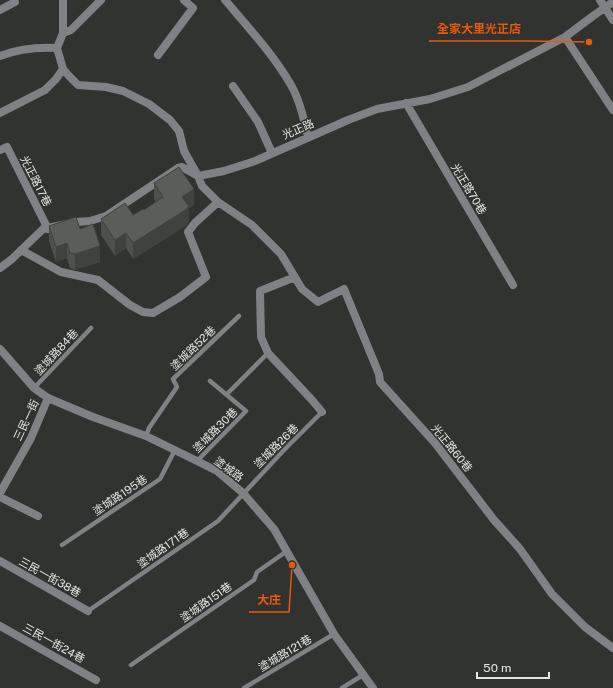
<svg xmlns="http://www.w3.org/2000/svg" width="613" height="688" font-family="'Public Sans','Noto Sans TC',sans-serif">
	<style>
		.lines { fill: none; stroke-linecap: round; stroke-linejoin: round }
		.service { stroke: #808184; stroke-width: 4.5 }
		.minor { stroke: #808184; stroke-width: 8 }
		.tertiary { stroke: #808184; stroke-width: 8 }
		.wall { fill: #4d514d }
		.shaded-wall { fill: #3f423e }
		.building { fill: #5a5e59; stroke: #3f423e }
		.labels { text-anchor: middle; stroke-width: 3; stroke-linejoin: round; paint-order: stroke }
		.street-label { font-size: 11px; fill: #e3e5e2; stroke: #30332f }
		.leader { fill: none; stroke: #e8590c; stroke-width: 1.5 }
		.callout-dot { fill: #e8590c; stroke: #30332f; stroke-width: 1.5 }
		.callout-label { font-size: 12px; text-anchor: middle; font-weight: bold; fill: #e8590c; stroke: #30332f; stroke-width: 3; stroke-linejoin: round; paint-order: stroke }
	</style>
	<rect width="100%" height="100%" fill="#30332f"/>
	<g class="lines">
		<path class="service" d="M34,388L91,328
			M227,394L268,353
			M146,436L149,428L177,387L173,379L239,316
			M197,461L246,411L210,381
			M62,545L160,479L175,450
			M88,611L218,521L284,450L322,412
			M131,665L254,580L257,572L287,551
			M244,688L334,634
			M342,688L363,675"/>
		<path class="minor" d="M63,0V33L57,48L63,69L69,76L78,85L106,87L123,91L149,104L170,120L179,131L184,151L198,176L202,186L218,202L252,225L281,254L302,289L318,302L344,289L379,374L380,382L435,443L494,520L520,549L552,594L585,627L613,648
			M225,0C248,27 273,54 291,85C300,101 304,120 308,137
			M600,0L613,20
			M0,10L15,2L14,0
			M63,33L71,30L101,0
			M565,37L613,110
			M158,55L193,8L184,0
			M0,56C18,49 38,47 57,48
			M233,86L258,122L272,153
			M406,103L513,285
			M0,113L45,90L56,79L63,69
			M0,150L7,147L48,229
			M21,250L61,272L98,280L130,305L143,312L153,313L180,297L206,277L188,232L195,223L218,202
			M0,268L12,259L43,229L76,222L90,221L106,216L178,168L182,167L198,176L224,171L255,161L348,120L377,109L430,99L468,87L565,37L593,16L613,2
			M295,277L260,291L261,337L268,353L312,400L322,412
			M0,493L31,438L48,398
			M0,497L38,516
			M0,561L88,611
			M0,626L96,680"/>
		<path class="tertiary" d="M0,349L34,388L48,398L93,417L146,436L197,461L217,471L243,493L274,529L334,634L373,688"/>
	</g>
	<path class="wall" d="M154,183L194,205L189,208V222L187,225L133,259L126,248L115,256L101,235V219L133,215L144,210L156,202L154,199Z
		M49,226L100,262L75,270L70,268L67,258L56,262L49,241Z"/>
	<path class="shaded-wall" d="M194,189V205L189,208V222L187,225L133,259V243L182,197Z
		M126,233V248L115,256V240Z
		M67,243V258L56,262V247Z
		M100,246V262L75,270V254Z"/>
	<path class="building" d="M179,167L194,189L182,197L189,206L187,209L133,243L126,233L115,240L101,219L125,203L133,215L143,209L144,210L163,197L154,183Z
		M76,217L80,229L93,224L100,246L75,254L70,253L67,243L56,247L49,226Z"/>
	<g class="labels">
		<g class="street-label">
			<text transform="translate(298 129) rotate(-23)" y="4">光正路</text>
			<text transform="translate(36 181) rotate(63)" y="4">光正路17巷</text>
			<text transform="translate(469 189) rotate(59)" y="4">光正路70巷</text>
			<text transform="translate(193 348) rotate(-44)" y="4">塗城路52巷</text>
			<text transform="translate(56 352) rotate(-47)" y="4">塗城路84巷</text>
			<text transform="translate(26 420) rotate(-65)" y="4">三民一街</text>
			<text transform="translate(215 430) rotate(-45)" y="4">塗城路30巷</text>
			<text transform="translate(276 446) rotate(-45)" y="4">塗城路26巷</text>
			<text transform="translate(452 448) rotate(51)" y="4">光正路60巷</text>
			<text transform="translate(229 469) rotate(36)" y="4">塗城路</text>
			<text transform="translate(120 495) rotate(-34)" y="4">塗城路195巷</text>
			<text transform="translate(163 548) rotate(-35)" y="4">塗城路171巷</text>
			<text transform="translate(50 577) rotate(29)" y="4">三民一街38巷</text>
			<text transform="translate(206 602) rotate(-35)" y="4">塗城路151巷</text>
			<text transform="translate(54 643) rotate(29)" y="4">三民一街24巷</text>
			<text transform="translate(285 653) rotate(-31)" y="4">塗城路121巷</text>
		</g>
	</g>
	<path class="leader" d="M589 42L529 41H429M292 565L289 612H249"/>
	<g class="callout-dot">
		<circle cx="589" cy="42" r="4"/>
		<circle cx="292" cy="565" r="4"/>
	</g>
	<g class="callout-label">
		<text x="479" y="33">全家大里光正店</text>
		<text x="269" y="604">大庄</text>
	</g>
	<path d="M477 672v6h72v-6" fill="none" stroke="#e3e5e2" stroke-width="2"/>
	<text x="483" y="672" font-size="12" fill="#e3e5e2" stroke="#30332f" stroke-width="3" paint-order="stroke">50 m</text>
</svg>
